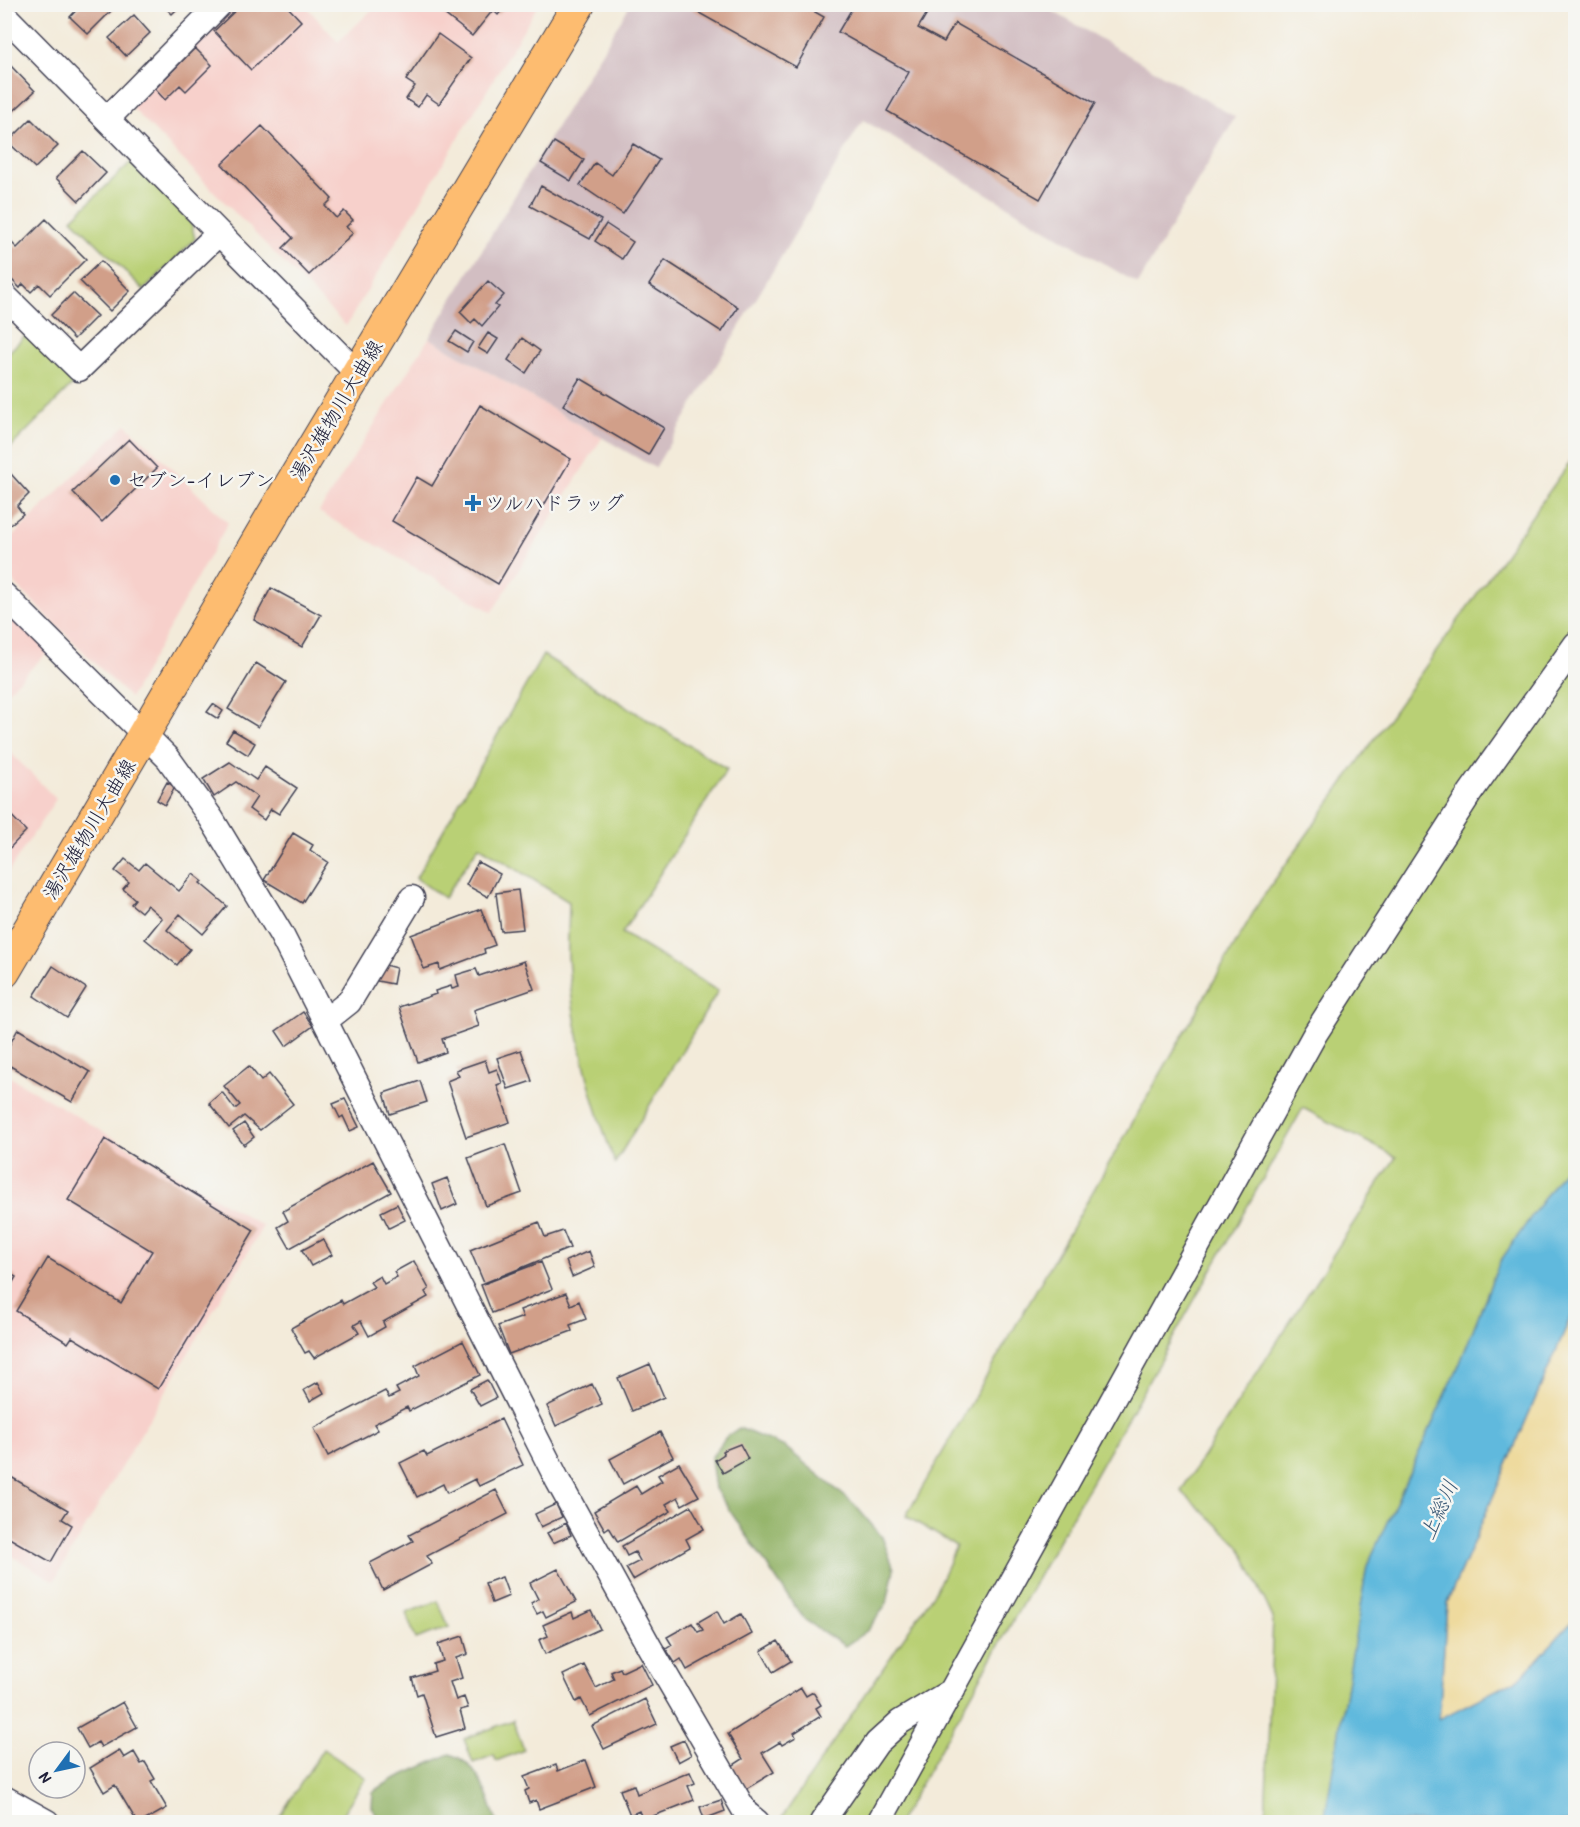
<svg xmlns="http://www.w3.org/2000/svg" width="1580" height="1827" font-family="'Patrick Hand','Klee One',sans-serif">
	<style>
		.built { fill: #f7d0cb }
		.industrial { fill: #d2bec2 }
		.green { fill: #b9d075; stroke: #6e7958; stroke-width: 1.5 }
		.forest { fill: #92b266; stroke: #5a6a50; stroke-width: 1.5 }
		.sand { fill: #eeda9e; stroke: #887e6c; stroke-width: 1.5 }
		.water { fill: #60b9dd; stroke: #416e8c; stroke-width: 1.5 }
		.building { fill: #d19f89 }
		.lines { fill: none; stroke-linecap: round; stroke-linejoin: round }
		.minor-casing { stroke: #414053; stroke-width: 27 }
		.major-casing { stroke: #414053; stroke-width: 34 }
		.minor { stroke: #fff; stroke-width: 24 }
		.major { stroke: #fdbc70; stroke-width: 32 }
		.poi-dot { fill: #1f6fb2; stroke: #f6f6f2; stroke-width: 2 }
		.labels { text-anchor: middle; stroke-width: 5; stroke-linejoin: round; paint-order: stroke }
		.street-label { font-size: 20px; fill: #22223b; stroke: #f6f6f2 }
		.poi-label { font-size: 20px; fill: #22223b; stroke: #f6f6f2; text-anchor: start }
		.water-label { font-size: 21px; font-style: italic; fill: #385774; stroke: #f6f6f2 }
	</style>
	<rect width="100%" height="100%" fill="#f6f6f2"/>
	<filter id="ink" filterUnits="userSpaceOnUse"><feTurbulence type="fractalNoise" baseFrequency=".0167" numOctaves="2"/><feDisplacementMap in="SourceGraphic" scale="12" xChannelSelector="R" yChannelSelector="G"/><feConvolveMatrix kernelMatrix="1 2 1 2 8 2 1 2 1" color-interpolation-filters="sRGB"/></filter>
	<filter id="wash" filterUnits="userSpaceOnUse"><feTurbulence type="fractalNoise" baseFrequency=".008" numOctaves="4" result="noise"/><feDisplacementMap in="SourceGraphic" scale="24" xChannelSelector="R" yChannelSelector="G"/><feGaussianBlur stdDeviation="1.35" result="paint"/><feColorMatrix in="noise" values="0 0 0 0 0 0 0 0 0 0 0 0 0 0 0 0 0 1.4 0 .05"/><feComposite in="paint" operator="in"/></filter>
	<g filter="url(#wash)">
		<rect width="100%" height="100%" fill="#f3ebda"/>
		<path class="built" d="M233,5H305L338,42L377,5H538L346,326L134,110L132,104Z
			M429,338L602,438L492,612L319,512Z
			M126,424L228,523L130,698L5,574L4,545Z
			M5,606L49,651L5,694Z
			M5,747L56,799L5,877Z
			M5,1074L263,1226L54,1581L5,1552Z"/>
		<path class="industrial" d="M630,5H1042L1235,117L1138,284L863,120L655,468L429,338Z"/>
		<path class="green" d="M132,161L191,222L195,239L144,290L72,219Z
			M27,334L75,382L10,448L5,442L4,357Z
			M1575,455V1154L1499,1263L1460,1363L1367,1566L1324,1822H1265L1273,1618L1239,1545L1181,1491L1396,1157L1303,1108L899,1822H779L936,1590L956,1546L906,1516L1260,901Z
			M543,655L727,769L622,933L718,991L615,1163C590,1097 572,1028 568,957C567,939 569,920 569,902L479,846L444,898L416,878Z
			M438,1601L449,1627L416,1639L406,1613Z
			M513,1720L524,1750L496,1761L494,1755L473,1763L464,1739Z
			M323,1749L366,1778L337,1822H276Z"/>
		<path class="forest" d="M739,1428L785,1447L854,1504L882,1537L894,1569L887,1603L868,1630L845,1646L805,1620L794,1605L715,1489L711,1458L726,1437Z
			M450,1754C479,1763 487,1796 497,1822H417L378,1818L372,1807L373,1792L390,1781Z"/>
		<path class="sand" d="M1575,1307V1619L1520,1678L1439,1720L1447,1603Z"/>
		<path class="water" d="M1575,1154V1307L1447,1603L1439,1719L1520,1678L1575,1619V1822H1324L1367,1566L1460,1363L1499,1263Z"/>
		<g id="blocks">
			<path class="building" d="M82,4H114L116,6L88,34L70,17Z
				M162,4H182L172,14Z
				M242,4H285L301,21L251,70L214,31Z
				M449,4H507L498,15L493,10L472,36L443,13Z
				M683,4H801L824,17L796,67Z
				M854,5H932L918,28L944,42L955,23L1095,103L1040,199L887,111L909,72L838,32Z
				M134,15L150,33L126,56L109,38Z
				M438,34L471,58L439,104L426,95L418,107L406,99L415,86L406,80Z
				M195,48L212,65L186,91L180,85L165,100L155,89Z
				M10,65L35,91L4,120V70Z
				M31,119L58,146L35,168L8,142Z
				M262,126L332,199L325,206L336,218L344,211L353,220L346,227L353,233L309,275L283,248L293,238L222,164Z
				M554,142L584,160L571,181L541,163Z
				M633,144L659,160L623,214L580,185L595,163L612,175Z
				M83,151L106,173L79,201L56,178Z
				M541,186L601,220L590,239L530,206Z
				M46,219L86,259L50,295L39,284L31,292L23,284L20,288L4,272V243L8,239L17,248Z
				M606,224L633,242L622,259L595,241Z
				M665,260L738,307L722,332L649,285Z
				M101,261L130,291L110,311L80,281Z
				M488,281L504,295L495,305L498,307L482,326L475,319L471,323L460,312Z
				M73,293L97,316L74,339L51,315Z
				M456,331L473,342L467,352L449,341Z
				M488,333L498,339L488,354L478,348Z
				M522,338L540,351L526,373L508,360Z
				M580,378L664,428L648,455L563,405Z
				M480,405L571,459L498,584L392,521L417,477L432,486Z
				M129,439L157,468L102,522L73,492Z
				M11,474L29,494L17,506L23,514L4,530V479Z
				M271,588L321,615L302,647L254,620Z
				M256,663L286,682L258,727L228,709Z
				M213,704L223,711L218,719L207,712Z
				M233,730L255,743L248,755L226,741Z
				M230,762L256,780L265,767L297,788L279,814L271,809L264,820L249,809L257,797L236,782L214,797L203,779Z
				M167,782L175,787L165,805L157,800Z
				M4,808L26,831L4,854Z
				M293,833L313,845L310,850L328,862L302,903L264,880Z
				M125,859L139,870L145,863L179,891L193,874L202,881L200,883L227,906L203,934L180,914L167,930L190,949L177,965L145,939L162,918L147,905L141,912L131,904L135,899L123,889L129,882L115,871Z
				M478,862L500,874L488,897L466,885Z
				M518,890L523,929L501,931L496,893Z
				M481,909L495,945L484,949L485,953L440,970L439,964L424,969L411,935Z
				M524,961L534,989L474,1010L479,1026L442,1039L446,1052L418,1062L399,1007L436,994L435,991L451,986L452,989L459,987L456,975L476,969L479,976Z
				M381,964L396,968L393,984L377,981Z
				M53,966L86,988L67,1018L34,996Z
				M303,1012L313,1026L286,1046L276,1031Z
				M18,1029L90,1072L72,1102L5,1063V1053Z
				M521,1050L532,1081L508,1089L497,1058Z
				M485,1060L489,1072L497,1069L502,1083L497,1085L510,1122L466,1137L447,1081L459,1076L456,1070Z
				M249,1066L261,1081L269,1074L293,1104L260,1130L244,1116L229,1128L209,1103L222,1092L235,1109L240,1105L224,1086Z
				M420,1081L427,1102L390,1114L384,1093Z
				M345,1099L359,1127L350,1131L343,1116L340,1118L333,1104Z
				M244,1123L254,1137L244,1145L233,1131Z
				M105,1139L254,1230L158,1389L72,1337L68,1343L16,1311L48,1258L121,1303L152,1251L68,1200Z
				M505,1144L522,1193L486,1206L468,1158Z
				M373,1161L391,1192L290,1248L278,1227L288,1221L283,1211Z
				M447,1178L457,1204L442,1211L432,1184Z
				M397,1204L405,1220L389,1228L381,1212Z
				M539,1222L545,1237L563,1231L570,1248L484,1283L470,1250Z
				M323,1239L332,1255L311,1266L302,1250Z
				M589,1251L595,1267L572,1277L566,1261Z
				M414,1261L429,1289L425,1292L428,1297L383,1322L385,1327L369,1336L361,1321L354,1325L359,1333L314,1358L309,1351L305,1353L291,1328L341,1300L343,1304L374,1287L370,1282L380,1276L384,1284L397,1277L394,1272Z
				M541,1262L552,1289L492,1313L481,1285Z
				M4,1270L16,1277L4,1297Z
				M566,1293L571,1305L579,1301L586,1319L570,1325L572,1331L509,1354L498,1326L523,1317L520,1310Z
				M463,1341L480,1375L409,1411L407,1407L374,1424L378,1430L328,1456L314,1428L385,1391L389,1398L399,1393L396,1388L419,1376L415,1366Z
				M650,1364L664,1397L632,1411L618,1378Z
				M487,1380L496,1398L480,1406L470,1389Z
				M318,1382L324,1393L310,1401L304,1390Z
				M592,1384L602,1404L556,1426L547,1406Z
				M501,1419L523,1465L479,1486L475,1479L447,1493L443,1484L417,1497L400,1463L424,1451L427,1456Z
				M660,1432L673,1457L623,1484L610,1459Z
				M740,1444L748,1459L723,1473L715,1460L724,1454L722,1451Z
				M679,1463L699,1496L682,1505L678,1497L666,1504L671,1511L618,1542L609,1527L605,1530L594,1511L636,1486L641,1494L662,1481L658,1475Z
				M4,1473L68,1510L62,1519L72,1525L51,1562L4,1535Z
				M496,1490L508,1514L427,1556L432,1564L383,1590L370,1563L413,1541L409,1535Z
				M556,1504L562,1517L541,1527L535,1514Z
				M691,1506L704,1529L686,1539L690,1547L633,1580L626,1568L640,1561L635,1552L627,1556L622,1546Z
				M566,1523L571,1535L553,1543L547,1533Z
				M558,1569L576,1602L546,1617L543,1611L537,1614L531,1603L538,1599L530,1583Z
				M502,1577L509,1596L492,1603L485,1583Z
				M591,1610L600,1629L545,1654L539,1640L548,1636L543,1625L572,1612L574,1618Z
				M717,1611L724,1624L741,1614L752,1634L687,1670L681,1659L675,1663L666,1649L672,1645L667,1637L692,1623L698,1632L703,1630L698,1622Z
				M463,1636L468,1654L456,1658L462,1678L450,1682L456,1700L464,1697L468,1708L460,1710L465,1728L436,1737L422,1693L417,1695L412,1678L435,1671L433,1664L443,1661L438,1644Z
				M778,1641L791,1661L773,1672L761,1651Z
				M641,1663L652,1685L590,1716L581,1699L576,1702L563,1675L584,1665L596,1688L614,1679L611,1672L620,1668L622,1672Z
				M801,1688L806,1696L813,1692L821,1705L816,1708L821,1716L794,1733L796,1737L782,1745L780,1742L762,1753L774,1772L746,1789L732,1766L743,1759L728,1734Z
				M645,1699L657,1724L604,1749L592,1726Z
				M123,1702L137,1727L101,1747L98,1742L88,1748L77,1728Z
				M684,1740L691,1755L678,1762L670,1746Z
				M119,1750L124,1758L134,1752L141,1764L145,1762L155,1779L151,1781L167,1808L142,1822H137L115,1785L104,1792L90,1768Z
				M586,1760L596,1787L539,1809L536,1800L529,1803L525,1791L529,1789L524,1777L556,1765L558,1771Z
				M690,1772L695,1783L688,1786L694,1800L643,1820L639,1811L630,1815L620,1790L634,1785L637,1794Z
				M721,1800L725,1811L704,1819L700,1807Z"/>
		</g>
	</g>
	<g filter="url(#ink)">
		<use href="#blocks" fill-opacity="0" stroke="#414053" stroke-width="1.5"/>
		<g class="lines">
			<defs>
				<path id="minor" d="M4,15L358,374
					M107,119L220,4
					M4,295L79,369L219,233
					M4,595L168,758L211,818L281,934L558,1481L650,1648L746,1813L757,1822
					M325,1021L349,1002L412,898
					M4,1798L47,1822
					M822,1822L877,1743L900,1722L953,1690
					M879,1822L1315,1034L1470,793L1576,644"/>
				<path id="major" d="M4,972L285,494L579,4"/>
			</defs>
			<use href="#minor" class="minor-casing"/>
			<use href="#major" class="major-casing"/>
			<use href="#minor" class="minor"/>
			<use href="#major" class="major"/>
		</g>
	</g>
	<g class="poi-dot">
		<circle cx="115" cy="480" r="6"/>
		<path d="M470 494h6v6h6v6h-6v6h-6v-6h-6v-6h6z"/>
	</g>
	<g class="labels">
		<g class="street-label">
			<text transform="translate(336 410) rotate(-59)" y="7">湯沢雄物川大曲線</text>
			<text transform="translate(89 829) rotate(-59)" y="7">湯沢雄物川大曲線</text>
		</g>
		<g class="poi-label">
			<text x="127" y="487">セブン-イレブン</text>
			<text x="485" y="510">ツルハドラッグ</text>
		</g>
		<g class="water-label">
			<text transform="translate(1439 1510) rotate(-66)" y="7">上総川</text>
		</g>
	</g>
	<rect width="1580" height="1827" fill="none" stroke="#f6f6f2" stroke-width="24"/>
	<g transform="translate(57 1770) rotate(237)"><circle r="28" fill="#f6f6f2" stroke="#a1a1a9" stroke-width="1.5"/>
	<path d="M0-4.5L10 22L0 15L-10 22Z" fill="#1f6fb2"/>
	<text y="-9" font-size="16" font-weight="bold" text-anchor="middle" fill="#22223b">N</text>
	</g>
</svg>
